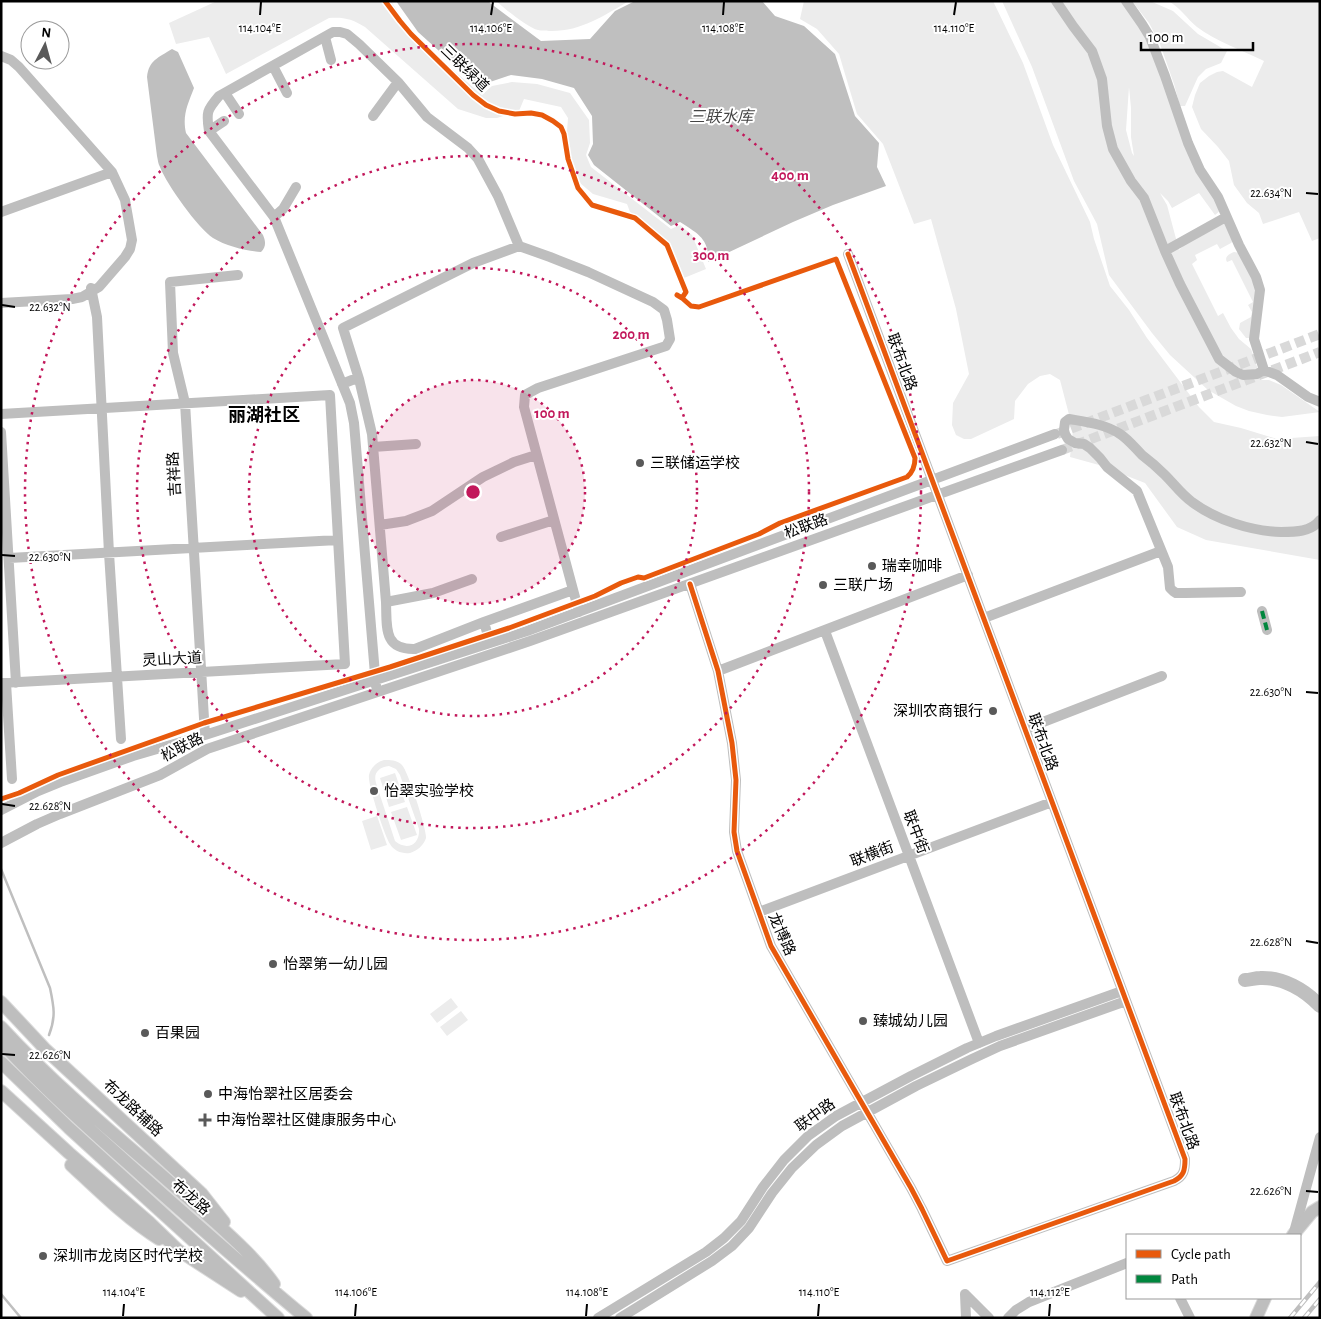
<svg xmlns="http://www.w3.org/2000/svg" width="1321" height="1319" font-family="'Alegreya Sans','Noto Sans SC',sans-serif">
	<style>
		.green { fill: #ececec; fill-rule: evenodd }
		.water { fill: #bfbfbf }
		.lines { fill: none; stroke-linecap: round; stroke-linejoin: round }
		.stream { stroke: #bfbfbf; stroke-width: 2.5 }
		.river { stroke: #bfbfbf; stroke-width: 14 }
		.minor-tunnel { stroke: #d9d9d9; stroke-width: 10; stroke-dasharray: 10 5; stroke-linecap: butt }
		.major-casing { stroke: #dbdbdb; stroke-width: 14 }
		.minor { stroke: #bebebe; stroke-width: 10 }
		.major { stroke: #bebebe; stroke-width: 12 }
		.rail-casing { stroke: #bebebe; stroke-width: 4.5 }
		.rail { stroke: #fff; stroke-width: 2.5; stroke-dasharray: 8; stroke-linecap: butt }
		.quiet { stroke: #00873e; stroke-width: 4; stroke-dasharray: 8 4; stroke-linecap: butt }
		.cycleway-casing { stroke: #fff; stroke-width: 8 }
		.cycleway { stroke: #e8590c; stroke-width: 5 }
		.ticks { fill: none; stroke: #000; stroke-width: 2 }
		.ring { fill: none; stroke: #c2185b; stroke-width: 2.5; stroke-dasharray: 2.5 5 }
		.poi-dot { fill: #595959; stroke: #fff; stroke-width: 2 }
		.labels { text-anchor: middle; stroke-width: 4; stroke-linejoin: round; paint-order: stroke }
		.street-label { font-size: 15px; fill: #000; stroke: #fff }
		.poi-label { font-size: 15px; fill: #000; stroke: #fff; text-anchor: start }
		.water-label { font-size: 16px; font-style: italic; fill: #444; stroke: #fff }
		.quarter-label { font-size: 18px; font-weight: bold; fill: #000; stroke: #fff }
		.ticks-label { font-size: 12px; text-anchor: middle; fill: #000; stroke: #fff; stroke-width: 4; stroke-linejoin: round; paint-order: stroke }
		.centre { fill: #c2185b; stroke: #fff; stroke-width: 2.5 }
		.ring-label { font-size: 15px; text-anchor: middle; font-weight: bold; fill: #c2185b; stroke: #fff; stroke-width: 4; stroke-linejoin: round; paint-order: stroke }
	</style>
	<rect width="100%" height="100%" fill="#fff"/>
	<path class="green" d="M217,1H391L413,35L482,95L492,86L512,82L537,84L570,93L589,120L590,143L586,155L591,167L671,229L680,225L692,235L706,269L684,278L668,243L645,222L630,212L627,204L593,194L580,183L573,167L569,154L567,131L568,118L561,107L524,99L519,111L497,118H486L458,109L365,27C352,19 344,17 329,18L226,74L209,37L176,44L169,23Z
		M496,1H629C603,16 580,32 549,31C546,30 541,31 538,30C528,28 504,8 496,1Z
		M804,1H993L1023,63L1053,145L1090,222L1094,239L1110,286L1129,310L1147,338L1199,407L1214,422L1241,428L1277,439L1320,436V560L1206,540L1177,527L1145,483L1099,465L1070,457L1073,430L1060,380L1050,374L1040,376L1028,384L1015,401L1014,419L971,439H964L956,435L952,425L953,403L969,374L956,309L931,219L914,224L883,144L857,114L839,54L817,29L800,19Z
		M1002,1H1123L1142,27L1221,210L1215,215L1199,193L1172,208L1168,201L1160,193L1167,205L1179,250L1183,246L1222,224H1225L1234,240L1231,243L1220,249L1217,244L1195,255L1197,260L1192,264L1218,316L1223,313L1231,328L1239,339L1251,349L1261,378L1260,380H1269L1281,385L1320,412L1282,417L1267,415L1249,411L1236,406L1208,390L1170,355L1152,333L1109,275L1097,224L1074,181L1032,67ZM1129,87L1131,108V137L1134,156L1132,153L1126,130Z
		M1132,1H1150L1173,11L1198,34L1227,51L1221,63L1206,69L1198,77L1185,106H1180L1174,84L1160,44L1149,23Z
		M1168,1H1320V238L1312,241L1299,212L1263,224L1259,213L1247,203L1234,185L1229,161L1218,147L1201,129L1192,107L1195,95L1200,83L1209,76L1217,72L1223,71L1252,87L1264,61C1244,51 1215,41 1197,27C1187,19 1180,7 1168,1Z
		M1234,252L1240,253L1257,287L1251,338H1246L1239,329L1240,323L1251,317L1252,312L1248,305L1253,302L1232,260L1227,262C1224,257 1229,254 1234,252Z
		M384,760C391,760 397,760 402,765C408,771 427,830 426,838C424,845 417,851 410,853C402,854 394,851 390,844C385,837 367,783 369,775C371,767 377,762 384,760ZM389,766L396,769L400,775L419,829C420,845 407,851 395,841L376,783C373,773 379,767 389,766Z
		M395,773L405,802L389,807L380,778Z
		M407,807L417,835L401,840L391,812Z
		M377,816L387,845L371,850L362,821Z
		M451,998L458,1007L437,1023L430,1014Z
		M461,1011L468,1020L447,1036L440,1027Z"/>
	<path class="water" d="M396,1H489L490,3L541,41L590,39L615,11L635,1H762L775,16L804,26L835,54L855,116L879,143L877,167L886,186L833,205L793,222L708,262C710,239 697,233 680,222L671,226L594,165L588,155L593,144L592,116L574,88L542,79L511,75L490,82L481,92L458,68L418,32Z
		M172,49L178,52L194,88C188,104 182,115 186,133L263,235C266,242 266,247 261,252C246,251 226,246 213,238C198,228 167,185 160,167C158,164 158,160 157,156L147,77C149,60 158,58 172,49Z"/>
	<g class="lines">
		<path class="stream" d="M1,869L50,988C54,1007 56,1017 49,1035
			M1,1294L21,1318"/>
		<path class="river" d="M1245,980C1250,980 1255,978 1260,978C1283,977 1305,990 1320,1006"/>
		<path class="minor-tunnel" d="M1057,434L1320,334
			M1062,450L1320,352"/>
		<defs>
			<path id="major" d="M1,1002L46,1050L202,1194L224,1222
				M1,1027C49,1079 103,1125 157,1171C176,1188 195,1204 214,1221C236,1241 257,1260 274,1284
				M1,1042C45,1090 94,1133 142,1176C196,1224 250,1272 306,1318
				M1,1062L69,1128L278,1318
				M1,1091L69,1153L149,1222L178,1250L241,1291
				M71,1165C99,1191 127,1219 159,1239
				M1293,1235L1312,1212L1320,1207
				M1256,1318L1265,1298"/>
		</defs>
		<use href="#major" class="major-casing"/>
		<path class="minor" d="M1056,1L1073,26L1092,51L1102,79L1107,126L1113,149L1131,181L1144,198L1165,251L1180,284L1219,359L1236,372L1243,375L1257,374L1264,370L1277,375L1308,397L1320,402
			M1126,1L1142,24L1150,37L1165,76L1188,143L1200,170L1218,197L1239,245L1256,277L1260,290L1254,339L1264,370
			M325,37L331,60
			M1,56L11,60L19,67L112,172L125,200L132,240L130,249L125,257L99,287L82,297L72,299L1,303
			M273,66L287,93
			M225,93L239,114
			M373,116L398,82
			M209,131L224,121
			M1,212L112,172
			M274,217L283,209L296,187
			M1165,251L1226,217
			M91,288L97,317L109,553L121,739
			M359,379L343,328L473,263L519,246L550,257L588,272L653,302L664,310L667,320L670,339L666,346L538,388L525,395L524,407L579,612
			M342,384L352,380L359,379L372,434L386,602C387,627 383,650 415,649L484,622
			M1,414L330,395L345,664L1,683
			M1,432L16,683
			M373,447L416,444
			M380,525L406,521L432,511L483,477L514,462L536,455
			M501,537L554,520
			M9,558L338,540
			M690,584L718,671L732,743L736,780L734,832L737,851L771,946L911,1188L922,1209L947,1261L1174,1181C1184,1176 1185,1170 1185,1159L848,254
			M1241,592L1185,593H1176L1173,591L1170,588L1168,567L1137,491L1107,467L1100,458L1090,448L1084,444L1075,443L1068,439L1065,434L1064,430L1065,422L1069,419C1086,422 1105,424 1120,434C1128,439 1135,448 1142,455C1150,461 1158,468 1165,475C1174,484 1182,495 1192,502C1216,520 1251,531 1281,532C1295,532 1311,532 1320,520
			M386,602L433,593L472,579
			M1262,611L1267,630
			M984,618L1161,551
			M825,631L979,1043
			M490,643L484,622L573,590
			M718,671L968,575
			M6,683L12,779
			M376,686L354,423L350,403L274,217L209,131C206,112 207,110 219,96L333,32H340L347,34L359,44L398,82L427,117L468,148L478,159L498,196L519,246
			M1025,729L1162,676
			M205,735L185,403L173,353L170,282L238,275
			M1,810L38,791L60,782L133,756L205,735L527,631L1055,434
			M1,843L37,824L60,814L160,775L207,749L530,641L1062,450
			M759,912L1052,802
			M1294,1232L1320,1137
			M965,1294L989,1318
			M965,1294L966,1318
			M1180,1298L1190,1318
			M598,1318L706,1252L724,1238L741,1221L763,1187L784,1160L808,1136L836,1116L911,1076L967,1048L996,1036L1122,991
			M620,1318L712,1261L732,1246L749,1228L772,1193L792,1168L816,1145L842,1126L916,1086L972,1059L1000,1046L1126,1001
			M1008,1318L1016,1310L1029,1302L1127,1263"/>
		<use href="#major" class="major"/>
		<defs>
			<path id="rail" d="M1290,1318L1320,1282
				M1304,1318L1320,1299"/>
		</defs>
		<use href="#rail" class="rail-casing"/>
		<use href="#rail" class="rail"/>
		<path class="quiet" d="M1262,611L1267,630"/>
		<defs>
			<path id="cycleway" d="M385,1L400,21L411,34L473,95L486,105L499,111L515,114L531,113L542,115L553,121L561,127L564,134L568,159L578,188L592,205L635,218L667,245L686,292L682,298
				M690,584L718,671L732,743L736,780L734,832L737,851L771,946L911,1188L922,1209L947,1261L1174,1181C1184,1176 1185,1170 1185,1159L848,254
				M1,799L19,793L58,775L204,723L390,667L509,628L595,596L621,583L638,577L644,578L759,534L780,523L907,477C913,472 915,466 915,458L836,259L699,307L691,306L682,298L677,295"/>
		</defs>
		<use href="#cycleway" class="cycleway-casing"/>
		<use href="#cycleway" class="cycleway"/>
	</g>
	<path class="ticks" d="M260,15L261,2M491,15L493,2M723,15L724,2M954,15L956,2M1306,193L1318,194M2,305L15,307M1306,442L1318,444M2,555L15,556M1306,692L1318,693M2,804L15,806M1306,941L1318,943M2,1054L15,1055M1306,1191L1318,1192M123,1316L124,1304M355,1316L356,1304M586,1316L587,1304M818,1316L819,1304M1049,1316L1050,1304"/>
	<circle cx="473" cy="492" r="112" fill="#c2185b" fill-opacity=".12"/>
	<g class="ring">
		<circle cx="473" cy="492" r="112"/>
		<circle cx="473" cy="492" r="224"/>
		<circle cx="473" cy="492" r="336"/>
		<circle cx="473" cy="492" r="448"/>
	</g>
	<g class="poi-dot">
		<circle cx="640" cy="463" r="5"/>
		<circle cx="872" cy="566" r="5"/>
		<circle cx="823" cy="585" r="5"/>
		<circle cx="993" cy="711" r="5"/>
		<circle cx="374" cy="791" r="5"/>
		<circle cx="273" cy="964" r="5"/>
		<circle cx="863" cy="1021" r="5"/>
		<circle cx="145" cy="1033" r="5"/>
		<circle cx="208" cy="1094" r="5"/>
		<path d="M202.5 1112.5h5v5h5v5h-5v5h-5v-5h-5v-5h5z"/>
		<circle cx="43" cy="1256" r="5"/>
	</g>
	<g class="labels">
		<g class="street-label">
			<text transform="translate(465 68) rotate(44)" y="5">三联绿道</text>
			<text transform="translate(902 362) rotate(70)" y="5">联布北路</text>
			<text transform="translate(174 474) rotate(-93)" y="5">吉祥路</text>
			<text transform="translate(806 526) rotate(-20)" y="5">松联路</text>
			<text transform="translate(172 659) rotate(-3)" y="5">灵山大道</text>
			<text transform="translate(1043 742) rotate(70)" y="5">联布北路</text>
			<text transform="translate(182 747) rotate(-27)" y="5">松联路</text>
			<text transform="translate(916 832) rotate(69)" y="5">联中街</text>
			<text transform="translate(872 854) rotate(-21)" y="5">联横街</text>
			<text transform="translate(782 934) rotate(66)" y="5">龙博路</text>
			<text transform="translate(133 1108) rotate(43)" y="5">布龙路辅路</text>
			<text transform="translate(815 1115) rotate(-36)" y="5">联中路</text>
			<text transform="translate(1184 1121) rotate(70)" y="5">联布北路</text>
			<text transform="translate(191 1197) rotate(41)" y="5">布龙路</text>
		</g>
		<g class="poi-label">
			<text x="650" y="468">三联储运学校</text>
			<text x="882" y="571">瑞幸咖啡</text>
			<text x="833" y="590">三联广场</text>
			<text x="983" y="716" text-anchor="end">深圳农商银行</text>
			<text x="384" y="796">怡翠实验学校</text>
			<text x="283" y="969">怡翠第一幼儿园</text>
			<text x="873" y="1026">臻城幼儿园</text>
			<text x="155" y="1038">百果园</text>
			<text x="218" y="1099">中海怡翠社区居委会</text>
			<text x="216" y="1125">中海怡翠社区健康服务中心</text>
			<text x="53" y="1261">深圳市龙岗区时代学校</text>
		</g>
		<g class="water-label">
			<text x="721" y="122">三联水库</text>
		</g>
		<g class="quarter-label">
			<text x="264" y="421">丽湖社区</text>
		</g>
	</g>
	<g class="ticks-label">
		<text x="260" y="32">114.104°E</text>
		<text x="491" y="32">114.106°E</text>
		<text x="723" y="32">114.108°E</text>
		<text x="954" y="32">114.110°E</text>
		<text x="1271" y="197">22.634°N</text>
		<text x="50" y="311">22.632°N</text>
		<text x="1271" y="447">22.632°N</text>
		<text x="50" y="561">22.630°N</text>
		<text x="1271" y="696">22.630°N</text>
		<text x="50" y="810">22.628°N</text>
		<text x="1271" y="946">22.628°N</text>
		<text x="50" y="1059">22.626°N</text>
		<text x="1271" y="1195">22.626°N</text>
		<text x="124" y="1296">114.104°E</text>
		<text x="356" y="1296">114.106°E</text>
		<text x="587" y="1296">114.108°E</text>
		<text x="819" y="1296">114.110°E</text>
		<text x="1050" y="1296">114.112°E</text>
	</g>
	<circle cx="473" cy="492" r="8" class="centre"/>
	<g class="ring-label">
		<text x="790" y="180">400 m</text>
		<text x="711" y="260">300 m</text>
		<text x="631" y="339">200 m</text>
		<text x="552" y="418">100 m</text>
	</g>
	<rect width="1321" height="1319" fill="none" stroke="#000000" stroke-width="5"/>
	<rect x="1126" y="1234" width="175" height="65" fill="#ffffff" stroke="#999999"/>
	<rect x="1136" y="1250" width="25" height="8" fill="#e8590c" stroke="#999999"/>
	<text x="1171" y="1259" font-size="15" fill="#000000">Cycle path</text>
	<rect x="1136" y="1275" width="25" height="8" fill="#00873e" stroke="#999999"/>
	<text x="1171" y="1284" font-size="15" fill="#000000">Path</text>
	<g transform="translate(45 45) rotate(6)"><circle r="24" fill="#ffffff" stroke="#999999"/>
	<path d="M0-4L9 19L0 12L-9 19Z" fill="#595959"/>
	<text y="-8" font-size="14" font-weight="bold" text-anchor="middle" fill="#000000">N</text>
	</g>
	<path d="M1141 42v8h112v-8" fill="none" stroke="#000000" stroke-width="2.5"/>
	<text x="1148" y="42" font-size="15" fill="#000000" stroke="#ffffff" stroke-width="4" paint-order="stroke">100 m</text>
</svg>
